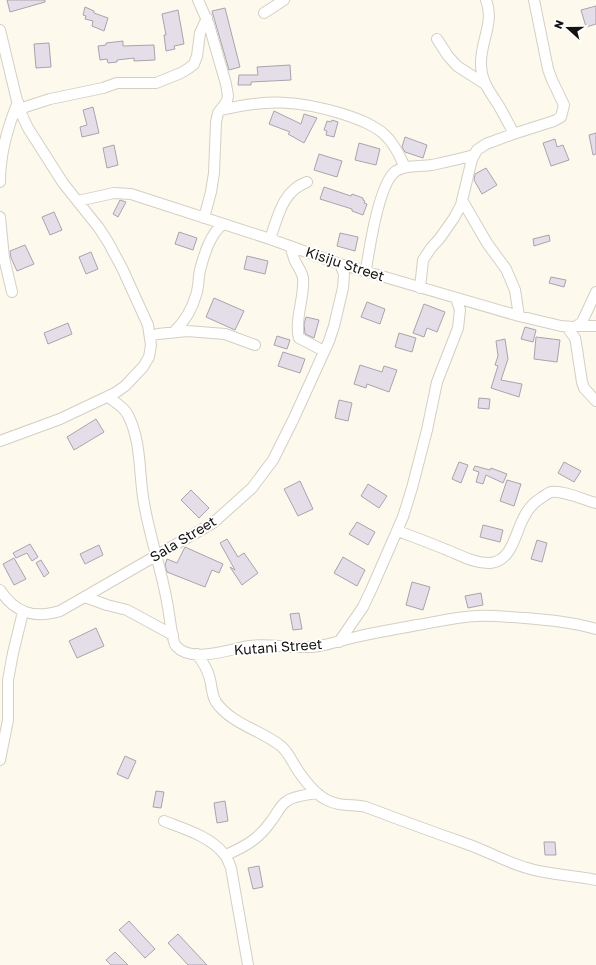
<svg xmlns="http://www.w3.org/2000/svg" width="596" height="965" font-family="'Golos Text',sans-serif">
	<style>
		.building { fill: #e4dee9; stroke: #a9a3ae }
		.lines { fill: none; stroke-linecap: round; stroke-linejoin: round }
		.minor-casing { stroke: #d4cfc4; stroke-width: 12 }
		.minor { stroke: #fff; stroke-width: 10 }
		.labels { text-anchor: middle; stroke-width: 4; stroke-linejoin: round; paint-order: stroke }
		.street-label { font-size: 14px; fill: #14130f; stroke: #fff }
	</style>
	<rect width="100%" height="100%" fill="#fef9ed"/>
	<path class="building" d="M7,0H45V2L10,12Z
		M596,6V24L586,27L581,10Z
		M85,7L94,11V13L108,18L104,31L92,26L93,21L85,19L86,16L83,15Z
		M225,8L240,67L229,70L212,11Z
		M178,10L184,44L174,46L175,49L166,51L164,35H166L162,14Z
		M123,41V46L154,45L155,60L134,61V58L117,60V62L108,63L107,59L100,60L98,46L106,45V43Z
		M49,43L51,67L36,68L34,44Z
		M290,65L291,80L251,82V85H238L239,75H258L257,67Z
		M93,107L99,133L82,137L80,127L87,125L83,110Z
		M274,111L301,124L304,114L317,118L304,143L288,134L290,132L269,124Z
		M332,120L338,122L334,137L326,135L327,131L324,130L327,121L331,122Z
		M596,133V154L593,155L589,135Z
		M405,137L427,145L423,158L405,152L402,147Z
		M555,139L557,147L563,145L569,160L551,166L543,143Z
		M359,143L380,149L376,165L355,160Z
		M114,145L118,165L107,168L103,148Z
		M319,154L342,161L337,177L314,170Z
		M486,168L497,185L482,194L474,180L475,174Z
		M324,187L351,196L352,194L363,198V200L365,201L364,203L367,204L363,215L352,211V209L320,199Z
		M120,200L126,202L118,217L113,214Z
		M54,212L62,230L50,235L42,217Z
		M179,232L197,238L193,250L175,244Z
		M340,233L358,237L355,251L337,246Z
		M549,235L550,241L534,246L533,239Z
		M25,245L34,264L17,271L11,258L10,251Z
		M91,252L98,269L86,274L79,257Z
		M247,256L268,261L265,274L244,269Z
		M551,277L566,280L564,287L549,283Z
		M214,298L244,311L235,330L206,317Z
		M367,302L385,309L380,324L361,317Z
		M424,304L445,312L437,332L427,328L424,337L413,333Z
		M306,317L319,320L314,338L305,334L304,324Z
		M68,323L72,334L48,344L44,333Z
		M525,327L536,330L533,342L521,339Z
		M399,333L416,338L412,352L395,347Z
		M277,336L290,340L287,349L274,345Z
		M536,337L560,340L557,362L534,359Z
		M505,339L508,359L501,380L522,384L519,397L491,388L498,366L495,365L498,356L496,341Z
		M283,352L305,359L300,373L278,366Z
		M360,365L382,372L384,366L397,370L389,392L367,384L366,388L354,384Z
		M479,398L490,399L489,409L478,408Z
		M339,400L352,403L348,421L335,418Z
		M96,419L104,432L74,450L67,437Z
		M459,462L468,465L461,483L452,479Z
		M564,462L581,471L574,482L558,473Z
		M475,466L490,470L491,468L507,474L503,483L486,475L483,484L476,482L479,472L473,470Z
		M507,480L521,484L514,506L500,501Z
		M300,481L313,509L298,516L284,489Z
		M368,484L387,496L379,508L361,496Z
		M191,490L209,508L199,518L181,500Z
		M357,522L375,532L368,545L349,534Z
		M483,525L503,530L500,542L480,537Z
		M227,539L238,557L244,553L258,573L242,585L230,567L235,570L220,543Z
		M537,540L547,543L542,562L531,559Z
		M30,544L38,557L32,561L27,553L16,558L13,553Z
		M99,545L103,555L85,564L80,554Z
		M185,547L223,564L219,573L212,570L205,587L167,572L165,565L167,559L177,563Z
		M343,557L365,570L357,586L334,573Z
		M14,558L26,579L14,585L3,564Z
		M41,560L49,573L44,577L36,563Z
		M412,582L430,587L423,610L406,605Z
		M481,593L483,605L468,608L465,596Z
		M299,613L302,629L293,630L290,614Z
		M96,628L104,646L77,658L69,641Z
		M125,756L136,761L128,779L117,774Z
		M156,791L164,792L161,808L153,807Z
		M225,801L228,821L217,823L214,803Z
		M544,842H555L556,855H545Z
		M259,866L263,887L253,889L248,868Z
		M129,921L155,949L145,958L119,930Z
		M178,934L207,965H188L168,943Z
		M115,952L128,965H111L106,960Z"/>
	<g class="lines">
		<defs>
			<path id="minor" d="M198,0L209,25L226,84L228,96L227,101L218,113L216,122L214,173L211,192L204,218
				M486,0C495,22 480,42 481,64C481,81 490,92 499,106C504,115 509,124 514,134
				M264,13L284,0
				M0,30L19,109L28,128L63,183L99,228L108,242L122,268L148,325L151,345L149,357L143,367L125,386L115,393L60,419L0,441
				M437,39L448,56L457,66L485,84
				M19,109L50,99L103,88L117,83H156L181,73L189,68L194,64L197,56L200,33L207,18
				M221,110C268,99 297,100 343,114C358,119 372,124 384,134C394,143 399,155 405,167
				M0,182C0,156 8,126 18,102
				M462,200L487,243L506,269L515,290L519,316
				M78,201L114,193L131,194L270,239L340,264L519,316L561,326L573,327L577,326L582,322L596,292
				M0,217L4,258L12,292
				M270,239C278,217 282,191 307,182
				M290,246C292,251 293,256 295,261C298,267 302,272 303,278C305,296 294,321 299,338L324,351
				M366,270C369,250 379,182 396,171C406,164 420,167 432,165C446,162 460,159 474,155
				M420,288L423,260L431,248L440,238L454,218L461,205L472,159L477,150L486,144L513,134L554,121L561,117L564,105L552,80L548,69L534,0
				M577,326H596
				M567,327L575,338L576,343L582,382L584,388L596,401
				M174,332C185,321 192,310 196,295C199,287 198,278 200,270C204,255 210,234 223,224
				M150,336L158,334L187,331L225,334L255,345
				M108,397C115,402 124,407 128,415C141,441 139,470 143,497C148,532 161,567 167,602C169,610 172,642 176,646C192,664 229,649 249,646C272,643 296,650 319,646C331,644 343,640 356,637C376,632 397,629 417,625C436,622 456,617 476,616C492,615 508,617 524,618C548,620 573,622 596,629
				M398,531C414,537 430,543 447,550C460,555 476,564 490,563C512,561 515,534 523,519C527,510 533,503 541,498C544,496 548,493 551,492C563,490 584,500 596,503
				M0,590C15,613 34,619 60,611L213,523L252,488L273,460L294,418L329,341L334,326L343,288L344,274L340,264
				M85,597L107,605L127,610L173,635
				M339,642L363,607L372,588L403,517L412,488L427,430L437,382L458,328L460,310L456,298
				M197,654C202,661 207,668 209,676C212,684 211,694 216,702C231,724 261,730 281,746C287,751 291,759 295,766C302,777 313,792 325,799C338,807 352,804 366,807C400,820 433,832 467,844C487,851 506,862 527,868C549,875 573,875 596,880
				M0,760L8,720V680L13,653L23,612
				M164,821C184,829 210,836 224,854C227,857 229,863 231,868L248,965
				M226,855C246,846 259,839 272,820C277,814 280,805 287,801C295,795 308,795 317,793"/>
		</defs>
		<use href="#minor" class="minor-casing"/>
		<use href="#minor" class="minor"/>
	</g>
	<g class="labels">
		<g class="street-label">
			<text transform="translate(345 264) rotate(18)" y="5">Kisiju Street</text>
			<text transform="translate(183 539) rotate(-31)" y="5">Sala Street</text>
			<text transform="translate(278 647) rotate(-4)" y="5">Kutani Street</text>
		</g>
	</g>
	<g transform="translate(568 28) rotate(291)" stroke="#ffffff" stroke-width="3" paint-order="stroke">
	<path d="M0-3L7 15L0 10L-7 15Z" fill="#14130f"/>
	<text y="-6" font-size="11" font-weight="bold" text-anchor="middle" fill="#14130f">N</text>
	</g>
</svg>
